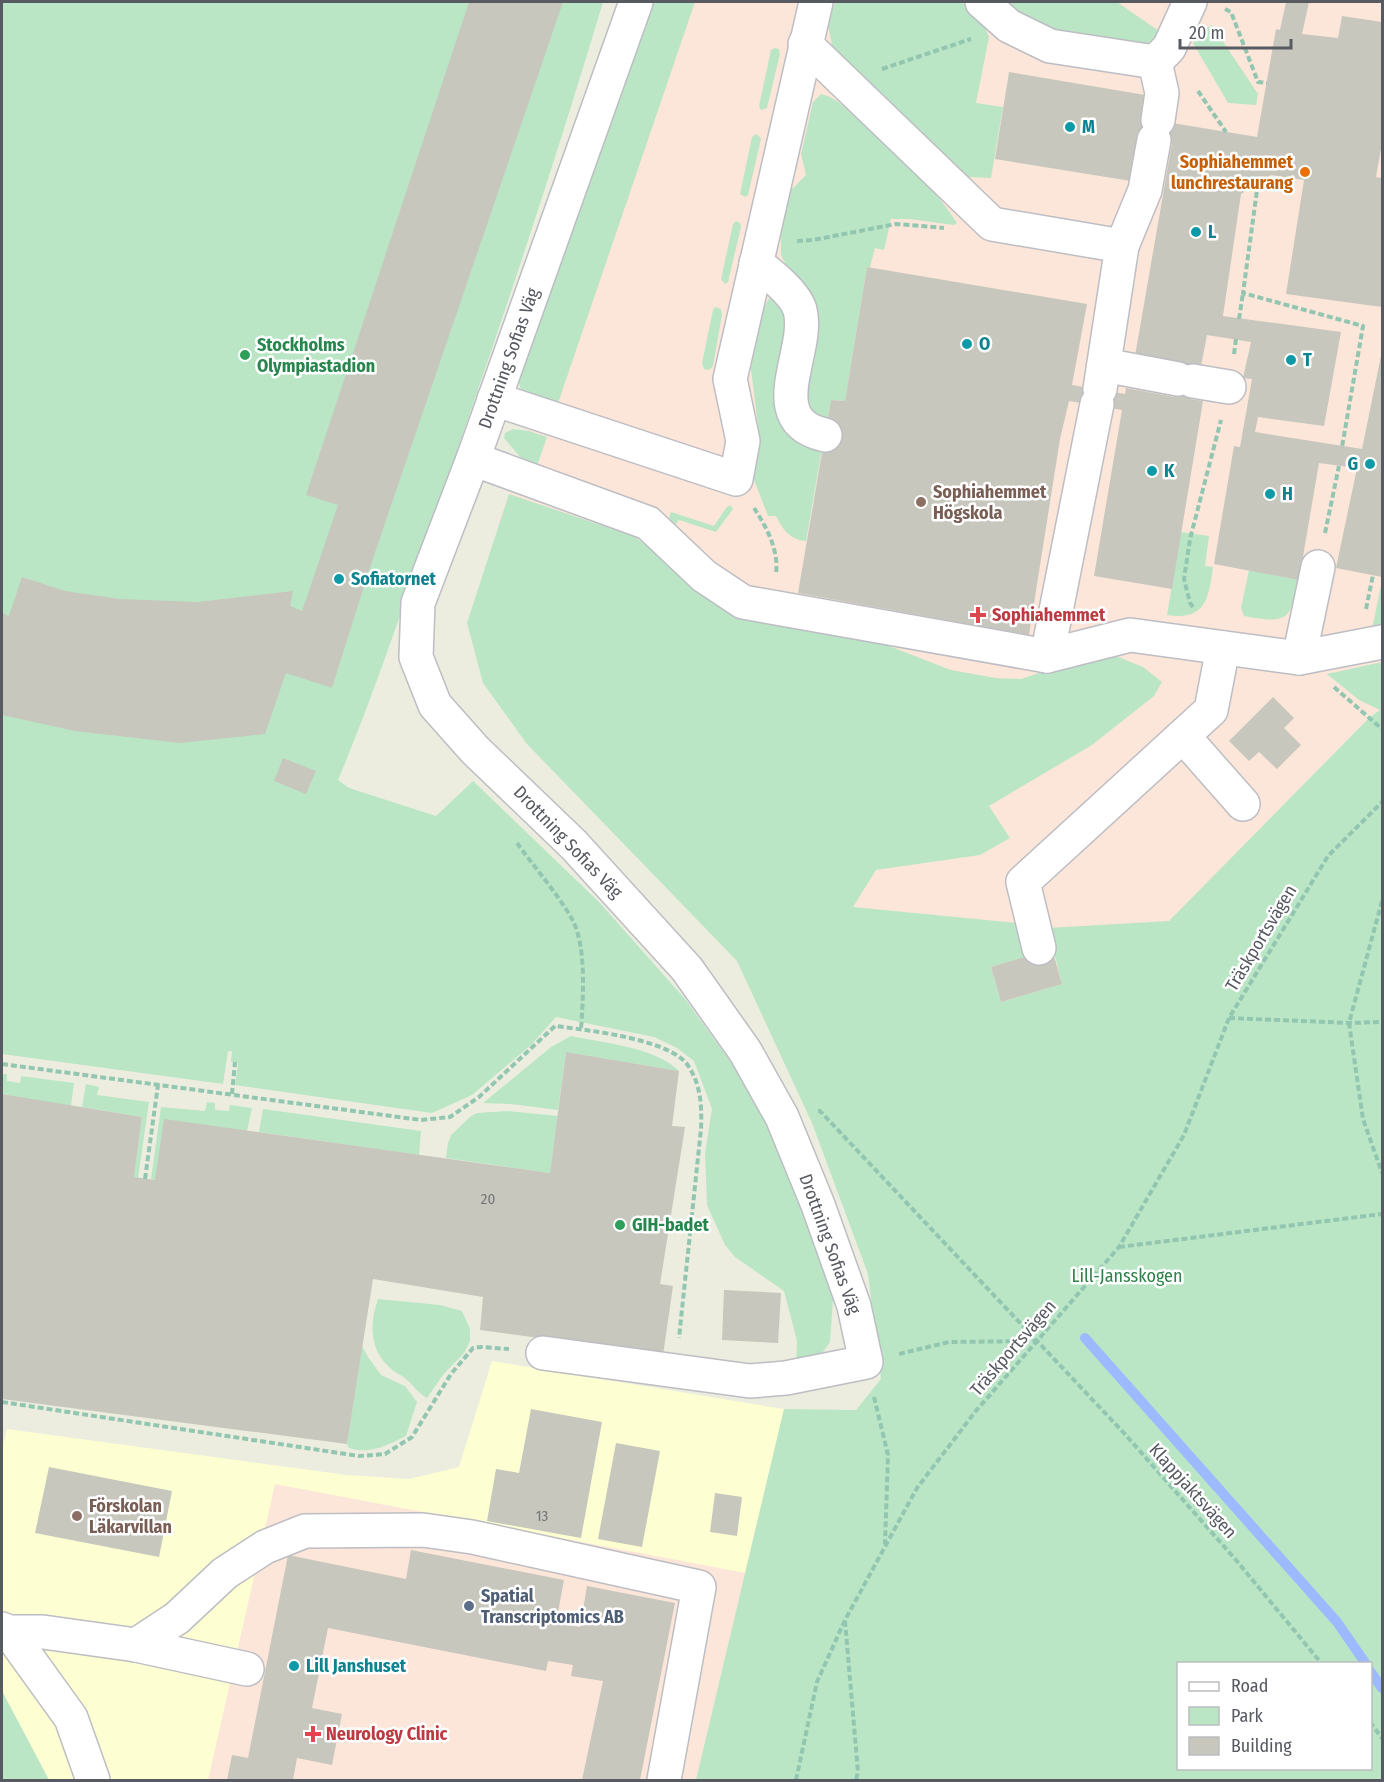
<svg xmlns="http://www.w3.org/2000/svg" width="1384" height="1782" font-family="'Fira Sans Condensed',sans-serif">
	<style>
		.commercial { fill: #fdffd2 }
		.medical { fill: #fce6d9 }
		.green { fill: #bae6c6; fill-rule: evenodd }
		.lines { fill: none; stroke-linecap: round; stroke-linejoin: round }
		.stream { stroke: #9db9ff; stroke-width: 10 }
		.building { fill: #c7c7bd }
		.minor-casing { stroke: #bdbdc4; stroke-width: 36 }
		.path { stroke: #92c6b0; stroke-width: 4; stroke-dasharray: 6 3; stroke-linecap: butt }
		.minor { stroke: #fff; stroke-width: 33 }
		.culture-dot { fill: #0f9aa8; stroke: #fff; stroke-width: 2 }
		.food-dot { fill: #e8710a; stroke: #fff; stroke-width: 2 }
		.leisure-dot { fill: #2e9e5b; stroke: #fff; stroke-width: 2 }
		.education-dot { fill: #8d6e63; stroke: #fff; stroke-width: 2 }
		.health-dot { fill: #e0444e; stroke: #fff; stroke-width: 2 }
		.service-dot { fill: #5c6f8a; stroke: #fff; stroke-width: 2 }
		.labels { text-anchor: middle; stroke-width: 5; stroke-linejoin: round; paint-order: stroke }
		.number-label { font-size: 15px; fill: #747579 }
		.culture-label { font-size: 18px; font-weight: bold; fill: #0d838f; stroke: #fff; text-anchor: start }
		.food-label { font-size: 18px; font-weight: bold; fill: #c56008; stroke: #fff; text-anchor: end }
		.leisure-label { font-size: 18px; font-weight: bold; fill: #27864d; stroke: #fff; text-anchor: start }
		.street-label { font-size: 18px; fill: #585a62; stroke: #fff }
		.education-label { font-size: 18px; font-weight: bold; fill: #785e54; stroke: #fff; text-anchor: start }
		.health-label { font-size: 18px; font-weight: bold; fill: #be3a42; stroke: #fff; text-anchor: start }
		.park-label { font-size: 18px; fill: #2f824a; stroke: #fff }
		.service-label { font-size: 18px; font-weight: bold; fill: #4e5e75; stroke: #fff; text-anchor: start }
	</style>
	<rect width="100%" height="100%" fill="#eceddf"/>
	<path class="commercial" d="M492,1361L784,1409L696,1780H49L2,1691V1448L7,1429L347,1475L409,1479L459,1467Z"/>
	<path class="medical" d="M671,2H1382V708L1370,717L1068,1024L984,1055L498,522L516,476L533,414Z
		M275,1484L746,1573L699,1780H208Z"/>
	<path class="green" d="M2,2H603C552,173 495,342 436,511C405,601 375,692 338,780L349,788L436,816L473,781L600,903L685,999L735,1068L775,1134L831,1279L833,1300L830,1342L816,1362L796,1369L797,1341L784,1291L735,1257L725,1245L707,1205L705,1153L712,1109L694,1061L677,1048L654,1037L556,1017L531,1045L472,1095L432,1113L235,1085L238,1063L231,1062L232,1051H228L223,1084L2,1054Z
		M648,2H695L554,415L523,396L518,380Z
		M835,2H962L982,21L989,37L976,103L1003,107L991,178L969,177L950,167L833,50L828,25Z
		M995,2H1117L1159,31L1147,46L1073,39Z
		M1212,25L1258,94L1256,105L1228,103L1193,43L1197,34Z
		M775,48L779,49L780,54L767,108L761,110L759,106L771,50Z
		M821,94C837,97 850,112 862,123C897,153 932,184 957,223L954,225L909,219H891L884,250L875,248L870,267H867L845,401L831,400L827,423L805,404L806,290L786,265L781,255V234L790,191L806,175L801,154L813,102Z
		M756,134L759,136L761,139L748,195L745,197L740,194L752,137Z
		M736,221L740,223L741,227L728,282L725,284L721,279L733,224Z
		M770,297L775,298L788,316L779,417C789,438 800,444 822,449L806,541C790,540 782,529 776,516H768L754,480V459L760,442L751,369L762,311Z
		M715,307L721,309L722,315L713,366L709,370L704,369L702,363L713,310Z
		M513,429L529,431L547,437L536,469L521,458L504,438L505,433Z
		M509,494L633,536L670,561L951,670L996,678L1021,679L1075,661L1116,656L1143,667L1162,682L1154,696L1092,745L989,806L1010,838L980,855L876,870L853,907L1017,923L1028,956L991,967L1001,1002L1062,984L1048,928L1169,921L1370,717L1380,710L1359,700L1327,674L1382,662V1780H696L784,1409L856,1410L881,1379L868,1274L812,1123L737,961L527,744L483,683L467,623ZM1178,1664H1370V1768H1178Z
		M730,505L733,509L716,532L679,520L676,524L671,521L669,517L671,512L714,526L726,508Z
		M1181,532L1209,536L1205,566L1213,567C1209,599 1205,621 1167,615Z
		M1249,570L1299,580C1291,621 1286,624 1244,616L1241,608Z
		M1382,580V631L1371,634Z
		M571,1036C603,1043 656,1047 679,1071L566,1052L558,1110L511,1104L483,1103L551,1047Z
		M2,1074H7V1081L20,1083L21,1076L74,1083L71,1106L2,1094Z
		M86,1084L99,1087L97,1095L149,1102L138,1178L134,1177L142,1117L82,1107Z
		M207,1102L215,1103V1110L229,1111L230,1105L252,1108L247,1131L155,1180L151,1179L161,1107L205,1111Z
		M263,1109L421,1131L419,1155L259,1132Z
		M507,1111L558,1116L550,1173L446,1158L448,1143L451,1135L471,1116L477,1113Z
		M378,1299L440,1305L462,1311L470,1329V1341L464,1353L443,1375L427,1398C418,1393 413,1385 406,1379C400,1374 392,1371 387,1365C369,1347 370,1321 378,1299Z
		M362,1346L368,1357L381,1375L405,1386L417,1402L406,1436C388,1445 369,1455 349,1448L347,1444Z
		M2,1691L49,1780H2Z"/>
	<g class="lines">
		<path class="stream" d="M1085,1338L1337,1622L1366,1664
			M1370,1671L1382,1688"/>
	</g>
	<path class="building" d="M469,2H563L370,567L332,688L286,673L265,734L180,743L75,731L2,715V613L9,616L22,577L65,591L120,599L197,602L293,591L290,606L302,611L338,505L306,495Z
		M1286,2H1309L1302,34L1338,38L1342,16L1382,22V143L1376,177L1382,178V307L1286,294L1304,180L1271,175L1241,194L1223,316L1341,332L1324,426L1258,417L1255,432L1362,449L1382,351V577L1336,568L1357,468L1319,463L1299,580L1214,564L1234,446L1240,447L1252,379L1243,378L1251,342L1207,335L1201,366H1195L1190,399L1203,401L1172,589L1094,576L1122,410L1069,401L1060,439L1029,635L798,593L831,400L845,401L867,267L1087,304L1072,385L1125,394L1126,388L1175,397L1181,364L1135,356L1172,143L1138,137L1131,181L995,159L1009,72L1145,95L1142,118L1257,137L1276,29L1280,30Z
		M1273,697L1294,718L1284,728L1301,745L1277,769L1259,752L1249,761L1229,741Z
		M283,758L316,771L306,794L274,781Z
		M1052,949L1062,984L1001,1002L991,967Z
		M566,1052L679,1071L672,1126L685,1127L660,1284L673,1286L663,1355L480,1330L483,1297L373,1279L347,1444L2,1399V1094L142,1117L134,1177L155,1180L164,1119L550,1173Z
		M724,1290L781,1293L778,1343L722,1340Z
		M531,1409L602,1422L581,1538L487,1521L496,1469L519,1473Z
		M616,1443L660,1451L642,1547L598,1539Z
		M49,1467L172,1491L159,1557L35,1533Z
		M715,1493L742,1497L737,1536L710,1532Z
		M411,1550L564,1580L556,1623L580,1627L587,1586L675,1603L640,1780H582L603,1681L571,1676L573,1665L548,1661L546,1671L328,1628L312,1708L342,1714L332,1765L297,1758L293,1780H227L232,1755L248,1758L288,1555L406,1579Z"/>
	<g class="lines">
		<defs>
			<g id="minor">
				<path d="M982,2L1009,26L1050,46L1155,62L1169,48L1190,2"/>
				<path d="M805,44L992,224L1122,246L1145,190L1154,140"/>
				<path d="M1155,62L1162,93L1158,120"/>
				<path d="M756,263C769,273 795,293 800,310C811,351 759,420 825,435"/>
				<path d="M1104,365L1178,379"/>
				<path d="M1193,381L1229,387"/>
				<path d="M1100,389L1122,246"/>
				<path d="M494,399L736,479L743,441L730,379L816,2"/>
				<path d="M473,459L648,523L704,576L743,602L1047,656L1130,635L1299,658L1382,642"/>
				<path d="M1047,656L1097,404"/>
				<path d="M1299,658L1318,567"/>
				<path d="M1183,736L1243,804"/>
				<path d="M1039,948L1023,882L1211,710L1223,648"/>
				<path id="s1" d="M543,1353L750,1381L786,1378L866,1362L854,1306L818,1205L782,1117L745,1051L687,969L574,845L475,750L435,705L416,657L418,603L473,459L636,2"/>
				<path d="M2,1629L9,1632H43L136,1645L177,1618L225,1573L265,1547L305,1531L423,1530L472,1537L699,1587L664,1780"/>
				<path d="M9,1632L71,1718L93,1780"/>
				<path d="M136,1645L247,1669"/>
			</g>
		</defs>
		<use href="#minor" class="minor-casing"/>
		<path class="path" d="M1225,9L1231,12L1258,82L1267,83
			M882,69L971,39
			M1198,91L1226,132
			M1258,183L1243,293L1363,326L1342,447
			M797,241L813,240L896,224L944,228
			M1239,319L1243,293
			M1234,354L1236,339
			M754,508C766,526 779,550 776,573
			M1325,533L1339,466
			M1193,607L1190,603L1184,579L1190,539L1221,420
			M1366,609L1373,575
			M1334,687L1382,729
			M517,843C535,868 557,893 572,919C587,946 583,999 581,1030
			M1382,901L1349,1023L1363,1119L1382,1173
			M1229,1018L1349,1023L1382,1022
			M2,1064L421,1120L450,1117L479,1097L555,1026C586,1030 673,1039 689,1067C701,1086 702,1107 701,1129L679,1338
			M232,1094L235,1062
			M818,1111H820L1123,1432L1236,1560L1322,1664
			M145,1179L158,1085
			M1119,1247L1382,1214
			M899,1354L949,1342L1037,1341
			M874,1397L888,1455L885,1544
			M2,1402L359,1456L385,1454L412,1437L451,1374L473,1348L481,1347L509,1349
			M845,1621L858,1772L856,1780
			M1370,1722L1382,1738
			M796,1780L817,1682L845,1620L917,1488L975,1412L1119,1247L1184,1135L1229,1018L1328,856L1382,802"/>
		<use href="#minor" class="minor"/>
	</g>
	<g class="culture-dot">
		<circle cx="1070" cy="127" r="6"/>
		<circle cx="1196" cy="232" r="6"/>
		<circle cx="967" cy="344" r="6"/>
		<circle cx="1291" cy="360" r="6"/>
		<circle cx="1370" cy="464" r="6"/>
		<circle cx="1152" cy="471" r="6"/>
		<circle cx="1270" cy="494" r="6"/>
		<circle cx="339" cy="579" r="6"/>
		<circle cx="294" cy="1666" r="6"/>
	</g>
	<circle class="food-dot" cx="1305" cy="172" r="6"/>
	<g class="leisure-dot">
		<circle cx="245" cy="355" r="6"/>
		<circle cx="620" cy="1225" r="6"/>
	</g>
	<g class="education-dot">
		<circle cx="921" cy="502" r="6"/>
		<circle cx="77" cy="1516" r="6"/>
	</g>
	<g class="health-dot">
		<path d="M975 606h6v6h6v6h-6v6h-6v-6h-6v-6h6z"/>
		<path d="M310 1725h6v6h6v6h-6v6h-6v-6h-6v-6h6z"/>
	</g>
	<circle class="service-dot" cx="469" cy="1606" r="6"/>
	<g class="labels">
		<g class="number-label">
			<text x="488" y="1204">20</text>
			<text x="542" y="1521">13</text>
		</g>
		<g class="culture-label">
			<text x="1082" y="133">M</text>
			<text x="1208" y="238">L</text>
			<text x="979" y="350">O</text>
			<text x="1303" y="366">T</text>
			<text x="1358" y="470" text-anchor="end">G</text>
			<text x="1164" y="477">K</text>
			<text x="1282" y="500">H</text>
			<text x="351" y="585">Sofiatornet</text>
			<text x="306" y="1672">Lill Janshuset</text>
		</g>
		<g class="food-label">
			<text x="1293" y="168">Sophiahemmet<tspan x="1293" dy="21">lunchrestaurang</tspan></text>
		</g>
		<g class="leisure-label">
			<text x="257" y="351">Stockholms<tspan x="257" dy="21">Olympiastadion</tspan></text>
			<text x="632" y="1231">GIH-badet</text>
		</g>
		<g class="street-label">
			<text dy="6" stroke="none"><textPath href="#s1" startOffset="1494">Drottning Sofias Väg</textPath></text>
			<text transform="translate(568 842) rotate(46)" y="6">Drottning Sofias Väg</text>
			<text transform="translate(1261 938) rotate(-59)" y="6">Träskportsvägen</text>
			<text transform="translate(830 1244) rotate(70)" y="6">Drottning Sofias Väg</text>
			<text transform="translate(1013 1348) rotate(-49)" y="6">Träskportsvägen</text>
			<text transform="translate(1193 1491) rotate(48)" y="6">Klappjaktsvägen</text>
		</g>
		<g class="education-label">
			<text x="933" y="498">Sophiahemmet<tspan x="933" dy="21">Högskola</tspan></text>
			<text x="89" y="1512">Förskolan<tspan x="89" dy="21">Läkarvillan</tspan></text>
		</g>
		<g class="health-label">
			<text x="992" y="621">Sophiahemmet</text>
			<text x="326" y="1740">Neurology Clinic</text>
		</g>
		<g class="park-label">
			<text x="1127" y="1282">Lill-Jansskogen</text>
		</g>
		<g class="service-label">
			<text x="481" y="1602">Spatial<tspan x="481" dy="21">Transcriptomics AB</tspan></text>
		</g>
	</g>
	<rect width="1384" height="1782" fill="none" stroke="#585a62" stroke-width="6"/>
	<rect x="1177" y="1662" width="195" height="108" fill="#ffffff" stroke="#bcbdc0" stroke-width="1.5"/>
	<rect x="1189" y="1682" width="30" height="9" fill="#ffffff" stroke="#bcbdc0" stroke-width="1.5"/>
	<text x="1231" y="1692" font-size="18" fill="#585a62">Road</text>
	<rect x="1189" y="1707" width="30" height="18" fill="#bae6c6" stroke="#bcbdc0" stroke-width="1.5"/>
	<text x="1231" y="1722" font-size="18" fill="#585a62">Park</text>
	<rect x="1189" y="1737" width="30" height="18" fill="#c7c7bd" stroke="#bcbdc0" stroke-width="1.5"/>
	<text x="1231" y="1752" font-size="18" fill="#585a62">Building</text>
	<path d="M1180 39v9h111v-9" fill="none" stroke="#585a62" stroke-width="3"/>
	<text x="1189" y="39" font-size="18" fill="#585a62" stroke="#ffffff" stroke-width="4.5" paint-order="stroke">20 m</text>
</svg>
